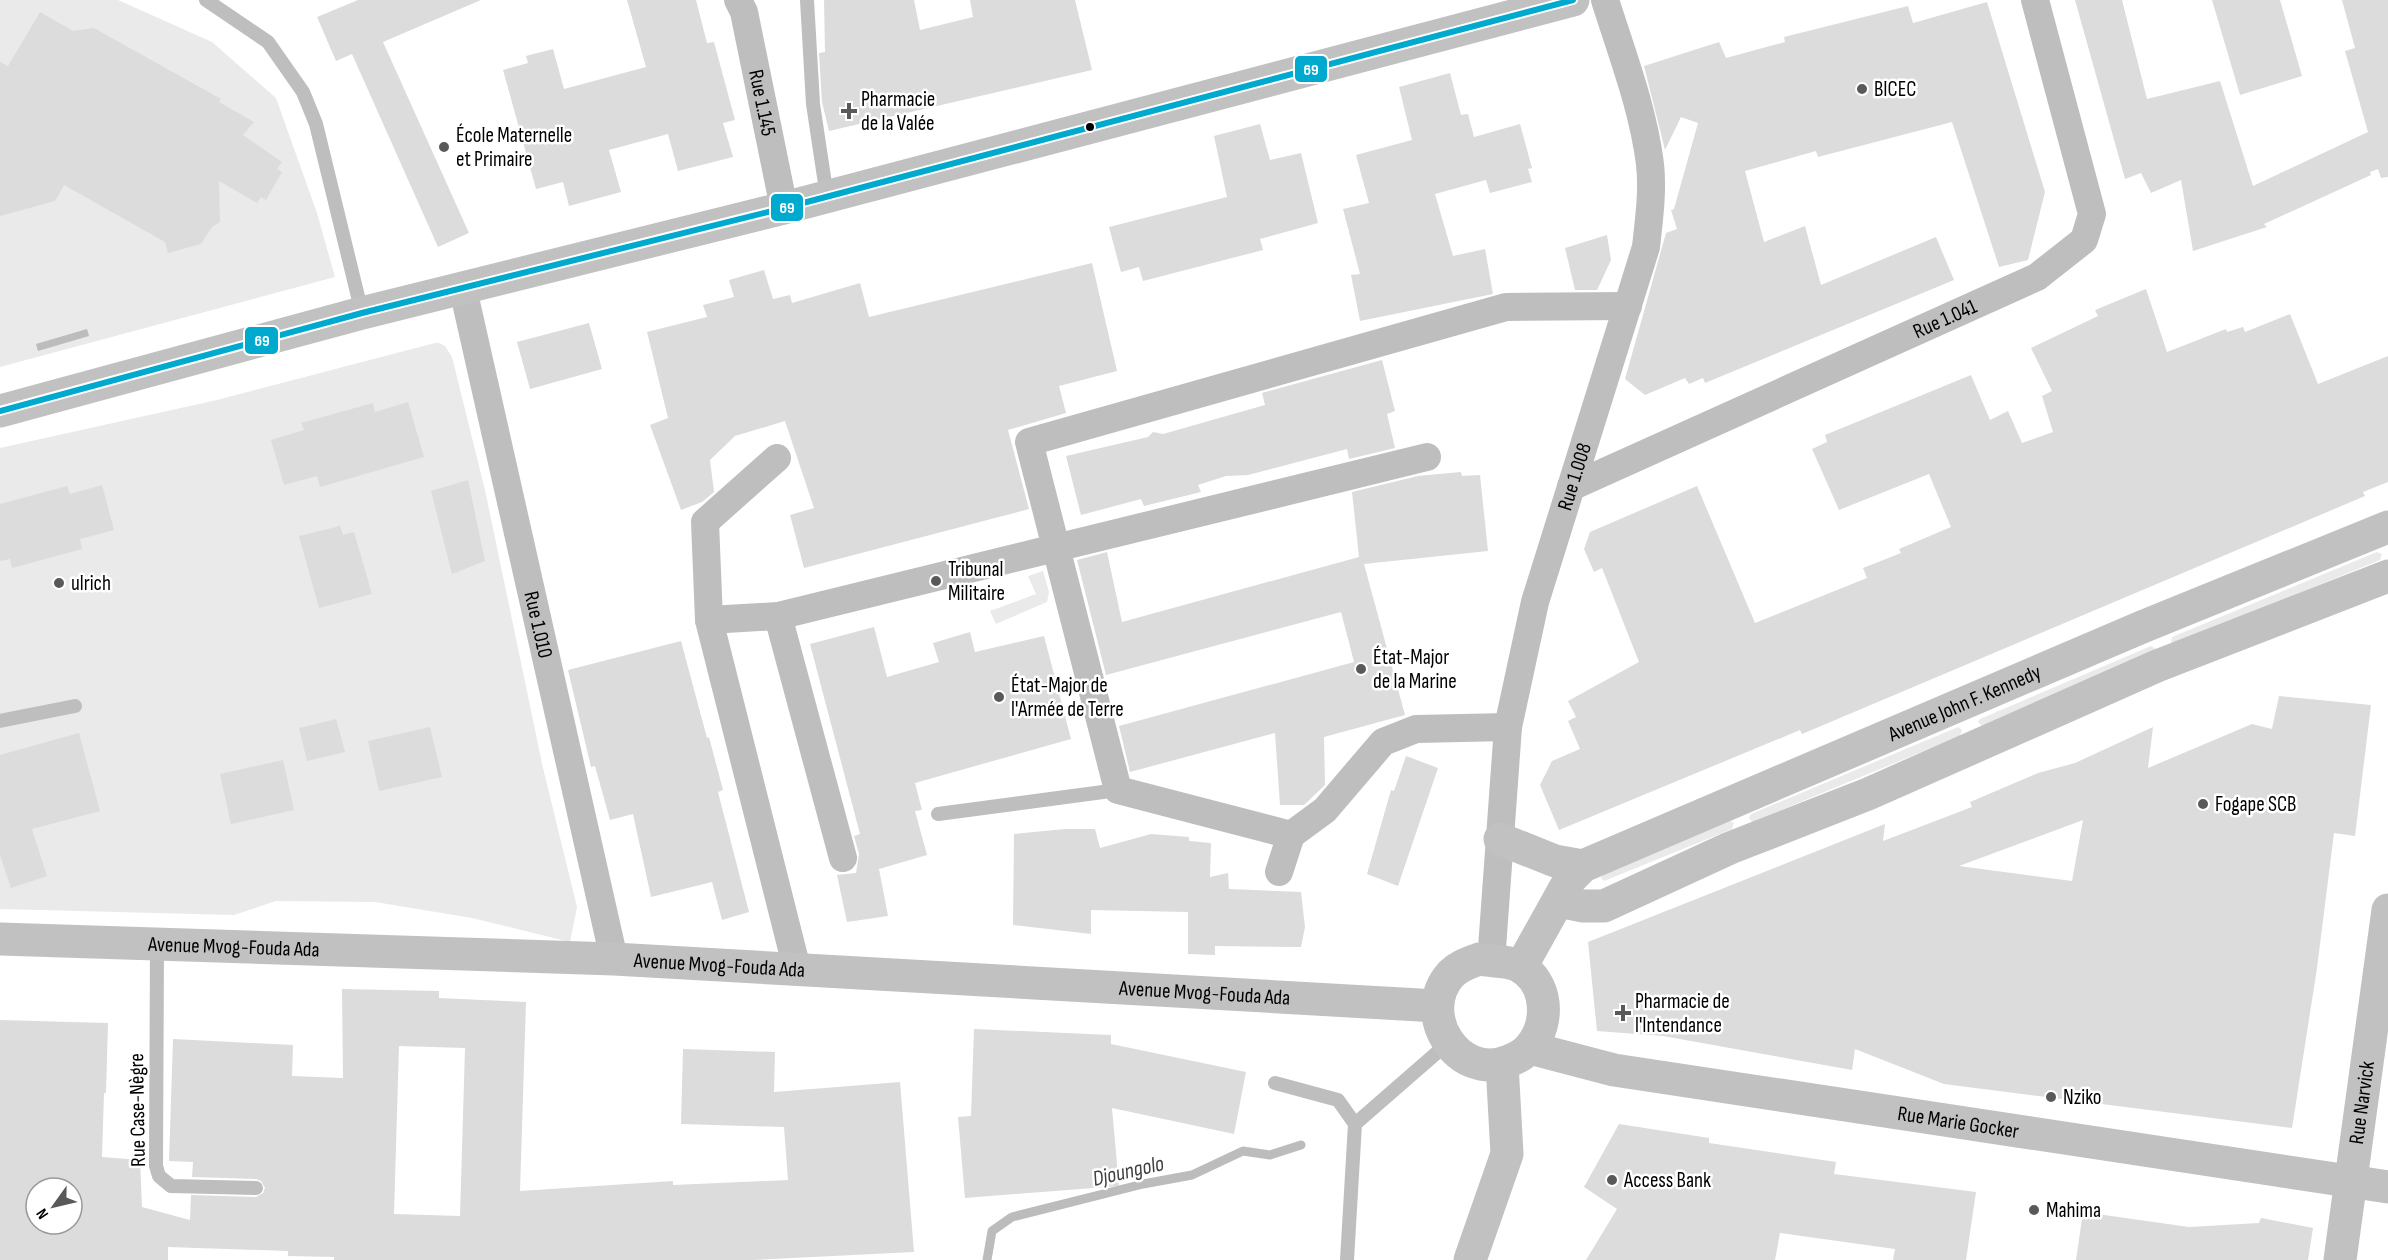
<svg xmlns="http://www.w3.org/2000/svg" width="2388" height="1260" font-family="'Sofia Sans Condensed',sans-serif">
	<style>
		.green { fill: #eaeaea }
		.water { fill: #bcbcbc }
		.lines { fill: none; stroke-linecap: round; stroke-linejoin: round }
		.stream { stroke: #bcbcbc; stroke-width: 9 }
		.building { fill: #dcdcdc; fill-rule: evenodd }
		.lane { stroke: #bebebe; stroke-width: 14 }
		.street { stroke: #bebebe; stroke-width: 28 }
		.secondary { stroke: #c1c1c1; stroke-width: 33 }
		.bus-1-casing { stroke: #fff; stroke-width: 10 }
		.bus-1 { stroke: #00a9ce; stroke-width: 6 }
		.poi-dot { fill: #595959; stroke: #fff; stroke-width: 2 }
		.bus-dot { fill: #000; stroke: #fff; stroke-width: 2 }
		.labels { text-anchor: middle; stroke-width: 5; stroke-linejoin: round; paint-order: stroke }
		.poi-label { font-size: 21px; fill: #000; stroke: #fff; text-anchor: start }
		.street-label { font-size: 21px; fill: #000; stroke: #fff }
		.water-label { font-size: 22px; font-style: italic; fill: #404040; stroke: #fff }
		.line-badge { stroke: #fff; stroke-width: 2 }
		.badge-label { font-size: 16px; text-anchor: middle; font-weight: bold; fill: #fff }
	</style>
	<rect width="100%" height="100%" fill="#fff"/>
	<path class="green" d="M0,0H118L212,42L276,98L317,213L335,277L0,367Z
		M435,343H439L445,346L452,357L485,490L543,768L577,907L570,942L472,918L375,902L276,901L234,915L0,909V448L217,400Z
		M2377,552L2382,554L2380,560L2175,644L2171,642L2172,637Z
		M1043,571L1049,592L1047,602L996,624L990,611L1036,594L1028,576Z
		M2151,646L2156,649L1982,726L1978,722L1980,719Z
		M1958,727L1962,730L1960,736L1752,822L1749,818L1751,814Z
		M1730,821L1734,823L1732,829L1604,881L1601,878L1602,874Z"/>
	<path class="water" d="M87,329L89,336L38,351L36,344Z"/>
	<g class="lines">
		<path class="stream" d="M987,1260L992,1231L1012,1217L1143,1184L1192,1175L1243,1151L1270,1155L1301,1145"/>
	</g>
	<path class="building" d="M358,0H481L383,42L469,233L438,247L352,54L336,61L317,17Z
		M627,0H696L707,43L714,42L735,120L723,123L733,157L678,171L668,134L609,150L621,192L569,206L563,182L536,189L503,70L528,63L526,56L553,49L564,89L646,67Z
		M824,0H914L920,30L973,17L970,0H1075L1092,70L829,131L822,102L819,53L825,52Z
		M2075,0H2122L2147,99L2220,81L2253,186L2368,132L2345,51L2355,48L2342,0H2388V177L2381,178L2378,169L2370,172L2371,175L2264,224L2267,227L2193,251L2181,180L2151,193L2141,173L2125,179Z
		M2212,0H2280L2302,76L2240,95Z
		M1987,2L2045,192L2028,260L1999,267L1952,122L1818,157L1816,151L1745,171L1764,242L1805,226L1821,285L1936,237L1954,280L1705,383L1703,378L1689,384L1685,378L1645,395L1625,379L1666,233L1677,229L1671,210L1674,209L1698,123L1681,117L1665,150L1644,66L1719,42L1726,58L1785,42L1784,37L1908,6L1913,23Z
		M40,12L73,31L94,28L221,99L219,102L254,122L243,135L282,162L277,169L282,172L266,200L261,197L257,203L219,181L220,222L212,227L201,244L168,253L165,242L64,185L55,201L0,216V62L8,66Z
		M1450,73L1461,115L1468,114L1474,137L1520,124L1532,168L1528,169L1532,182L1490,193L1486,180L1435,194L1453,256L1485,249L1493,294L1360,321L1351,275L1360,274L1343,209L1369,203L1356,155L1412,140L1399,87Z
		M1260,124L1270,160L1301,153L1318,223L1260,239L1263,250L1143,281L1139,267L1121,272L1109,227L1227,197L1214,136Z
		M1607,235L1611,260L1597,290H1575L1565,248Z
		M1092,263L1117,371L1059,386L1066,413L1008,430L1029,509L804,568L790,515L814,508L785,421L735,436L710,460L714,492L702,502L681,510L650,425L668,418L647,332L707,317L703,305L734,297L729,280L764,270L773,299L790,295L792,303L860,283L869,317Z
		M2146,289L2167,352L2226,329L2227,332L2243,327L2245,332L2290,314L2318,384L2388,356V482L2363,492L2365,496L1802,734L1800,730L1559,830L1540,785L1552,761L1580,749L1568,721L1576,717L1568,701L1639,662L1602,568L1594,572L1584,549L1590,532L1697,486L1755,623L1867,578L1863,568L1901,553L1899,549L1951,527L1929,474L1839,510L1812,449L1827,442L1825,435L1971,375L1990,420L2008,411L2022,443L2053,432L2042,396L2052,391L2031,348L2098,316L2095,310Z
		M589,323L602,369L530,389L517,342Z
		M1382,360L1395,411L1387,414L1395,448L1349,459L1347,449L1248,475L1226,476L1198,485L1201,492L1144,506L1141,499L1081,515L1066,456L1148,437L1153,432L1163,434L1265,405L1262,393Z
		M408,402L424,457L320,487L317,476L284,485L271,440L304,430L301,423L373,403L375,412Z
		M1461,472L1462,476L1480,475L1488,551L1364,564L1405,715L1324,737L1325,785L1304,805H1280L1275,733L1130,772L1119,726L1354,662L1341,612L1106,675L1077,560L1107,552L1122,622L1359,557L1352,492L1418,476Z
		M468,480L485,561L452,574L431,491Z
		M102,485L114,530L80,539L82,549L12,568L10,559L0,561V504L67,486L70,494Z
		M340,526L343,535L354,532L372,594L319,608L299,536Z
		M874,627L887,677L939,662L933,643L970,632L975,652L1044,636L1071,739L915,783L922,810L915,811L927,855L879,869L888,916L847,922L837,875L856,873L859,854L854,836L860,834L810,644Z
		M681,641L707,738L709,737L723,790L718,792L749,912L722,920L712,882L651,897L633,814L610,820L595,766L591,767L568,670Z
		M2279,696L2371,705L2355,836L2334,833L2317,968L2292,1128L1944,1084L1855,1049L1852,1070L1663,1036L1597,1031L1588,942L1885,824L1883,841L1972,807L1970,802L2038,773L2075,763L2153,727L2148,768L2252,724L2272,729ZM2083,820L2072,881L1959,866Z
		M336,719L345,752L307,761L299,728Z
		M430,727L442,777L379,791L368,741Z
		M79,733L100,811L32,829L47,876L11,888L0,855V755Z
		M1406,756L1438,768L1398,886L1367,874L1391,790L1394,791Z
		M283,760L294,810L231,824L220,774Z
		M1065,829H1095L1100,848L1151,834L1189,837V841L1211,843L1210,877L1228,873L1229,889L1301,892L1305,927L1301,947L1215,946V955L1188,954V912L1091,910V934L1013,925L1014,834Z
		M342,989L439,991V998L526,1002L520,1191L673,1181V1185L788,1180L784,1127L681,1124L683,1049L775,1052L774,1092L900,1082L914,1252L753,1260H334V1257L288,1256V1251L168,1247V1260H0V1020L108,1023L106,1093H104L102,1157L140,1160L142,1207L190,1220L191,1195L256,1197L263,1193L265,1188L261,1181L256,1179L192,1177L193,1162L169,1161L173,1039L293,1045L292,1076L343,1078ZM399,1046L465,1048L460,1216L394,1214ZM36,1188H72V1224H36Z
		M974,1029L1111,1035V1044L1246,1072L1234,1134L1112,1108L1119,1186L965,1198L958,1117L971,1116Z
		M1619,1124L1709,1138V1143L1836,1162L1834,1174L1976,1192L1966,1260H1893L1895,1249L1780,1233L1775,1260H1586L1617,1209L1584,1187Z
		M2083,1212L2189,1227L2259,1223L2261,1218L2313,1228L2308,1260H2076Z"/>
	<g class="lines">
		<path class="lane" d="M206,0L268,42L303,92L316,124L362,313
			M807,0L813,104L827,197
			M0,721L75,706
			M938,814L1118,790
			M157,945L156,1166L159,1176L171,1186L256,1188
			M1275,1083L1338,1100L1355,1124L1347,1260
			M1355,1124L1448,1043"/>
		<g class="street">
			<path id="s1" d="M738,0L744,12L784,208"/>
			<path id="s2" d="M463,289L614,959"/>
			<path d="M777,458L705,522L709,620L797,969"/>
			<path id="s3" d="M1571,487L2037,277L2084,240L2092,214L2035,0"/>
			<path d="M778,616L843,858"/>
			<path d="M709,620L778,616L1427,457"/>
			<path d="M1508,727L1416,729L1383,742L1325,810L1291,835L1118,790L1029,442L1506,307L1628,306"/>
			<path d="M1279,872L1291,835"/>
			<path id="s4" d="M1491,962L1508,727L1535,602L1646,247C1649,220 1653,191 1650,164C1643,108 1622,54 1605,0"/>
		</g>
		<g class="secondary">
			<path d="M0,411L362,313L784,208L1573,0"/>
			<path d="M1500,839L1555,861L1583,866"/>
			<path d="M1559,901L1583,906H1604L1730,848L1868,794L2157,666L2388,576"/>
			<path id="s5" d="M0,939L614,959L1437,1006"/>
			<path d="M1479,959C1492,962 1507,960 1519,966C1548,982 1550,1022 1531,1046C1525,1054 1517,1058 1509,1061C1458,1082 1415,1014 1451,974C1459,966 1469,963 1479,959Z"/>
			<path id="s6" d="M1521,967L1570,879L1583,866L2142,627L2388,527"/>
			<path id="s7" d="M1530,1048L1614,1070L2388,1187"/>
			<path d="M1470,1260L1507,1154L1502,1064"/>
			<path id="s8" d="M2340,1260L2388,910"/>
		</g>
		<defs>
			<path id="bus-1" d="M0,411L362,313L784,208L1573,0"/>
		</defs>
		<use href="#bus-1" class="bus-1-casing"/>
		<use href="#bus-1" class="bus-1"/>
	</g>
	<g class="poi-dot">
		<circle cx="1862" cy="89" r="6"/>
		<path d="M846 102h6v6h6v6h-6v6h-6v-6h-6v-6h6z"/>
		<circle cx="444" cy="147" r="6"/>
		<circle cx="936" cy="581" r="6"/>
		<circle cx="59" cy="583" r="6"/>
		<circle cx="1361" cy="669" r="6"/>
		<circle cx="999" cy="697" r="6"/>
		<circle cx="2203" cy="804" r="6"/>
		<path d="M1620 1004h6v6h6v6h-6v6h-6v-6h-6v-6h6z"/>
		<circle cx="2051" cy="1097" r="6"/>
		<circle cx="1612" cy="1180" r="6"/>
		<circle cx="2034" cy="1210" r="6"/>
	</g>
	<circle class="bus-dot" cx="1090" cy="127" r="5"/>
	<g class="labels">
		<g class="poi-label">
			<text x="1874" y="96">BICEC</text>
			<text x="861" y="106">Pharmacie<tspan x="861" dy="24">de la Valée</tspan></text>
			<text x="456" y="142">École Maternelle<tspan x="456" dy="24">et Primaire</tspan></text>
			<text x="948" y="576">Tribunal<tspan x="948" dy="24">Militaire</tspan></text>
			<text x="71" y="590">ulrich</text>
			<text x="1373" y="664">État-Major<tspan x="1373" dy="24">de la Marine</tspan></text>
			<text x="1011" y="692">État-Major de<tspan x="1011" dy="24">l'Armée de Terre</tspan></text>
			<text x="2215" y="811">Fogape SCB</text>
			<text x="1635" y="1008">Pharmacie de<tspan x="1635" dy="24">l'Intendance</tspan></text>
			<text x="2063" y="1104">Nziko</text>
			<text x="1624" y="1187">Access Bank</text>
			<text x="2046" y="1217">Mahima</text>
		</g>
		<g class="street-label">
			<text dy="7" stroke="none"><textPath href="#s1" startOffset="106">Rue 1.145</textPath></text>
			<text dy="7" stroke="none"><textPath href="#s3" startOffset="410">Rue 1.041</textPath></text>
			<text dy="7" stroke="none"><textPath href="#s4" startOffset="495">Rue 1.008</textPath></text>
			<text dy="7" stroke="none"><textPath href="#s2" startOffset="344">Rue 1.010</textPath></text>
			<text dy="7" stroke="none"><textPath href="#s6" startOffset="534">Avenue John F. Kennedy</textPath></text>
			<text dy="7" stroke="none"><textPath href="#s5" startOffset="234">Avenue Mvog-Fouda Ada</textPath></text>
			<text dy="7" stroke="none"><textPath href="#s5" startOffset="720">Avenue Mvog-Fouda Ada</textPath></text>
			<text dy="7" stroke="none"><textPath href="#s5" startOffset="1206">Avenue Mvog-Fouda Ada</textPath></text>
			<text dy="7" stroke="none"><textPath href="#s8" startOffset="159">Rue Narvick</textPath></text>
			<text transform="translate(137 1110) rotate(-91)" y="7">Rue Case-Nègre</text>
			<text dy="7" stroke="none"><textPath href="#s7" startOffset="435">Rue Marie Gocker</textPath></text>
		</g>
		<g class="water-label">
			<text transform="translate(1128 1170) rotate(-13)" y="8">Djoungolo</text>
		</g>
	</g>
	<g class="line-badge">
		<rect x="1294" y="55" width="34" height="28" rx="6" fill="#00a9ce"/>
		<rect x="770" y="193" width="34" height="29" rx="6" fill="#00a9ce"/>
		<rect x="244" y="326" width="35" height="29" rx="6" fill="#00a9ce"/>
	</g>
	<g class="badge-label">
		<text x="1311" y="75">69</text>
		<text x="787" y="213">69</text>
		<text x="262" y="346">69</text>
	</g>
	<g transform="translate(54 1206) rotate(236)"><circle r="28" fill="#ffffff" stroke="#999999" stroke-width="1.5"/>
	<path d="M0-4.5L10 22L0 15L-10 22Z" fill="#595959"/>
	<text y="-9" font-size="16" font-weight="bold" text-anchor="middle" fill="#000000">N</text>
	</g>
</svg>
